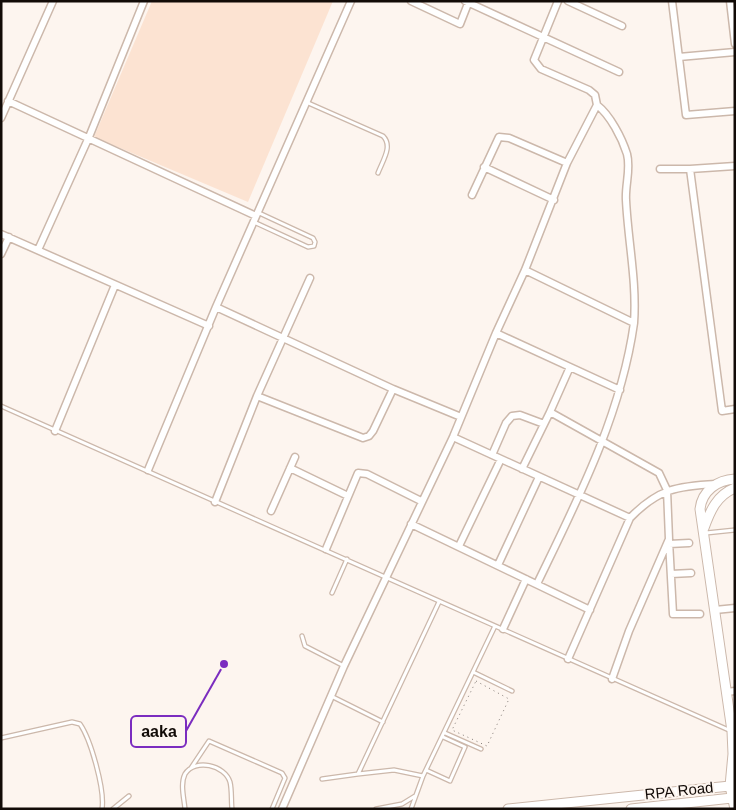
<svg xmlns="http://www.w3.org/2000/svg" width="736" height="810" font-family="Helvetica,sans-serif">
	<style>
		.green { fill: #fce3d2 }
		.lines { fill: none; stroke-linecap: round; stroke-linejoin: round }
		.lane-casing { stroke: #ccb8ab; stroke-width: 5.5 }
		.street-casing { stroke: #ccb8ab; stroke-width: 9 }
		.secondary-casing { stroke: #ccb8ab; stroke-width: 11 }
		.path { stroke: #837b76; stroke-width: 1; stroke-dasharray: 1 4; stroke-linecap: butt }
		.lane { stroke: #fff; stroke-width: 3 }
		.street { stroke: #fff; stroke-width: 6 }
		.secondary { stroke: #fff; stroke-width: 9 }
		.labels { text-anchor: middle; stroke-width: 4; stroke-linejoin: round; paint-order: stroke }
		.street-label { font-size: 15px; fill: #120b07; stroke: #fdf5ef }
		.leader { fill: none; stroke: #7b2cbf; stroke-width: 2 }
		.callout-dot { fill: #7b2cbf; stroke: #fdf5ef; stroke-width: 2 }
		.callout { fill: #fdf5ef; stroke: #7b2cbf; stroke-width: 2 }
		.callout-label { font-size: 16px; text-anchor: middle; font-weight: bold; fill: #120b07 }
	</style>
	<rect width="100%" height="100%" fill="#fdf5ef"/>
	<path class="green" d="M152,1H333L248,202L94,137Z"/>
	<g class="lines">
		<defs>
			<path id="lane" d="M306,102L383,136C393,146 383,160 378,173
				M254,222L308,247L314,246L315,242L313,238L257,212
				M1,406L731,731
				M706,533L735,530
				M332,593L347,559
				M302,636L305,646L344,666
				M473,672L512,691
				M331,696L383,722
				M445,733L481,749
				M1,738L72,722L80,724C91,740 105,790 102,809
				M191,768L209,741L282,773L285,778L272,809
				M426,770L450,781L465,747L443,737
				M423,776L394,770L358,774L439,602
				M322,779L358,774
				M113,809L129,796
				M185,809C184,798 180,784 185,774C195,758 225,765 230,782C232,790 231,800 232,809
				M376,809L402,804L415,796
				M411,809L423,776L495,626"/>
			<path id="street" d="M411,1L460,24L469,1
				M465,1L619,72
				M568,1L622,26
				M672,1L686,115L735,111
				M730,1L735,44
				M679,57L735,52
				M8,101L256,216
				M597,105C610,115 622,138 627,154C631,169 625,185 626,200C628,241 637,282 634,323
				M1,118L53,1
				M735,166L690,169L722,411L735,409
				M484,167L554,200
				M660,169H690
				M472,195L499,137L509,138L567,163
				M1,234L209,326
				M38,250L89,137L144,1
				M1,254L9,237
				M525,270L634,323C621,416 577,501 537,584
				M216,307L393,389L461,417
				M496,333L620,390
				M257,396L363,438L369,436L373,431L393,389
				M550,412L570,367
				M55,431L115,285
				M453,437L630,518L568,659
				M492,455L506,423L512,416L520,415L544,424
				M290,468L348,496
				M522,469L550,412L659,473L667,490L669,539L629,631L612,679
				M148,470L216,307L351,1
				M215,502L257,396L310,278
				M271,511L295,457
				M630,518C658,489 677,486 716,484
				M411,524L590,610
				M669,541L673,614H700
				M669,544L689,543
				M459,546L501,459
				M326,549L358,473L367,474L421,501
				M498,565L539,477
				M671,574L691,573
				M715,610L735,608
				M503,629L526,579
				M726,692L735,691
				M282,809L344,666L453,437L496,333L525,270L567,163L597,105L595,95L589,90L541,69L534,60L558,1"/>
			<path id="secondary" d="M704,528C710,511 717,495 735,488
				M508,809L730,786
				M631,809L732,798
				M735,809L730,786L733,754L732,731L700,509C702,491 717,480 735,479"/>
		</defs>
		<use href="#lane" class="lane-casing"/>
		<use href="#street" class="street-casing"/>
		<use href="#secondary" class="secondary-casing"/>
		<path class="path" d="M476,681L509,699L487,746L452,730Z"/>
		<use href="#lane" class="lane"/>
		<use href="#street" class="street"/>
		<use href="#secondary" class="secondary"/>
	</g>
	<g class="labels">
		<g class="street-label">
			<text transform="translate(679 791) rotate(-6)" y="5">RPA Road</text>
		</g>
	</g>
	<path class="leader" d="M224 664L186 731"/>
	<circle class="callout-dot" cx="224" cy="664" r="5"/>
	<rect class="callout" x="131" y="716" width="55" height="31" rx="5"/>
	<g class="callout-label">
		<text x="159" y="737">aaka</text>
	</g>
	<rect width="736" height="810" fill="none" stroke="#120b07" stroke-width="5"/>
</svg>
